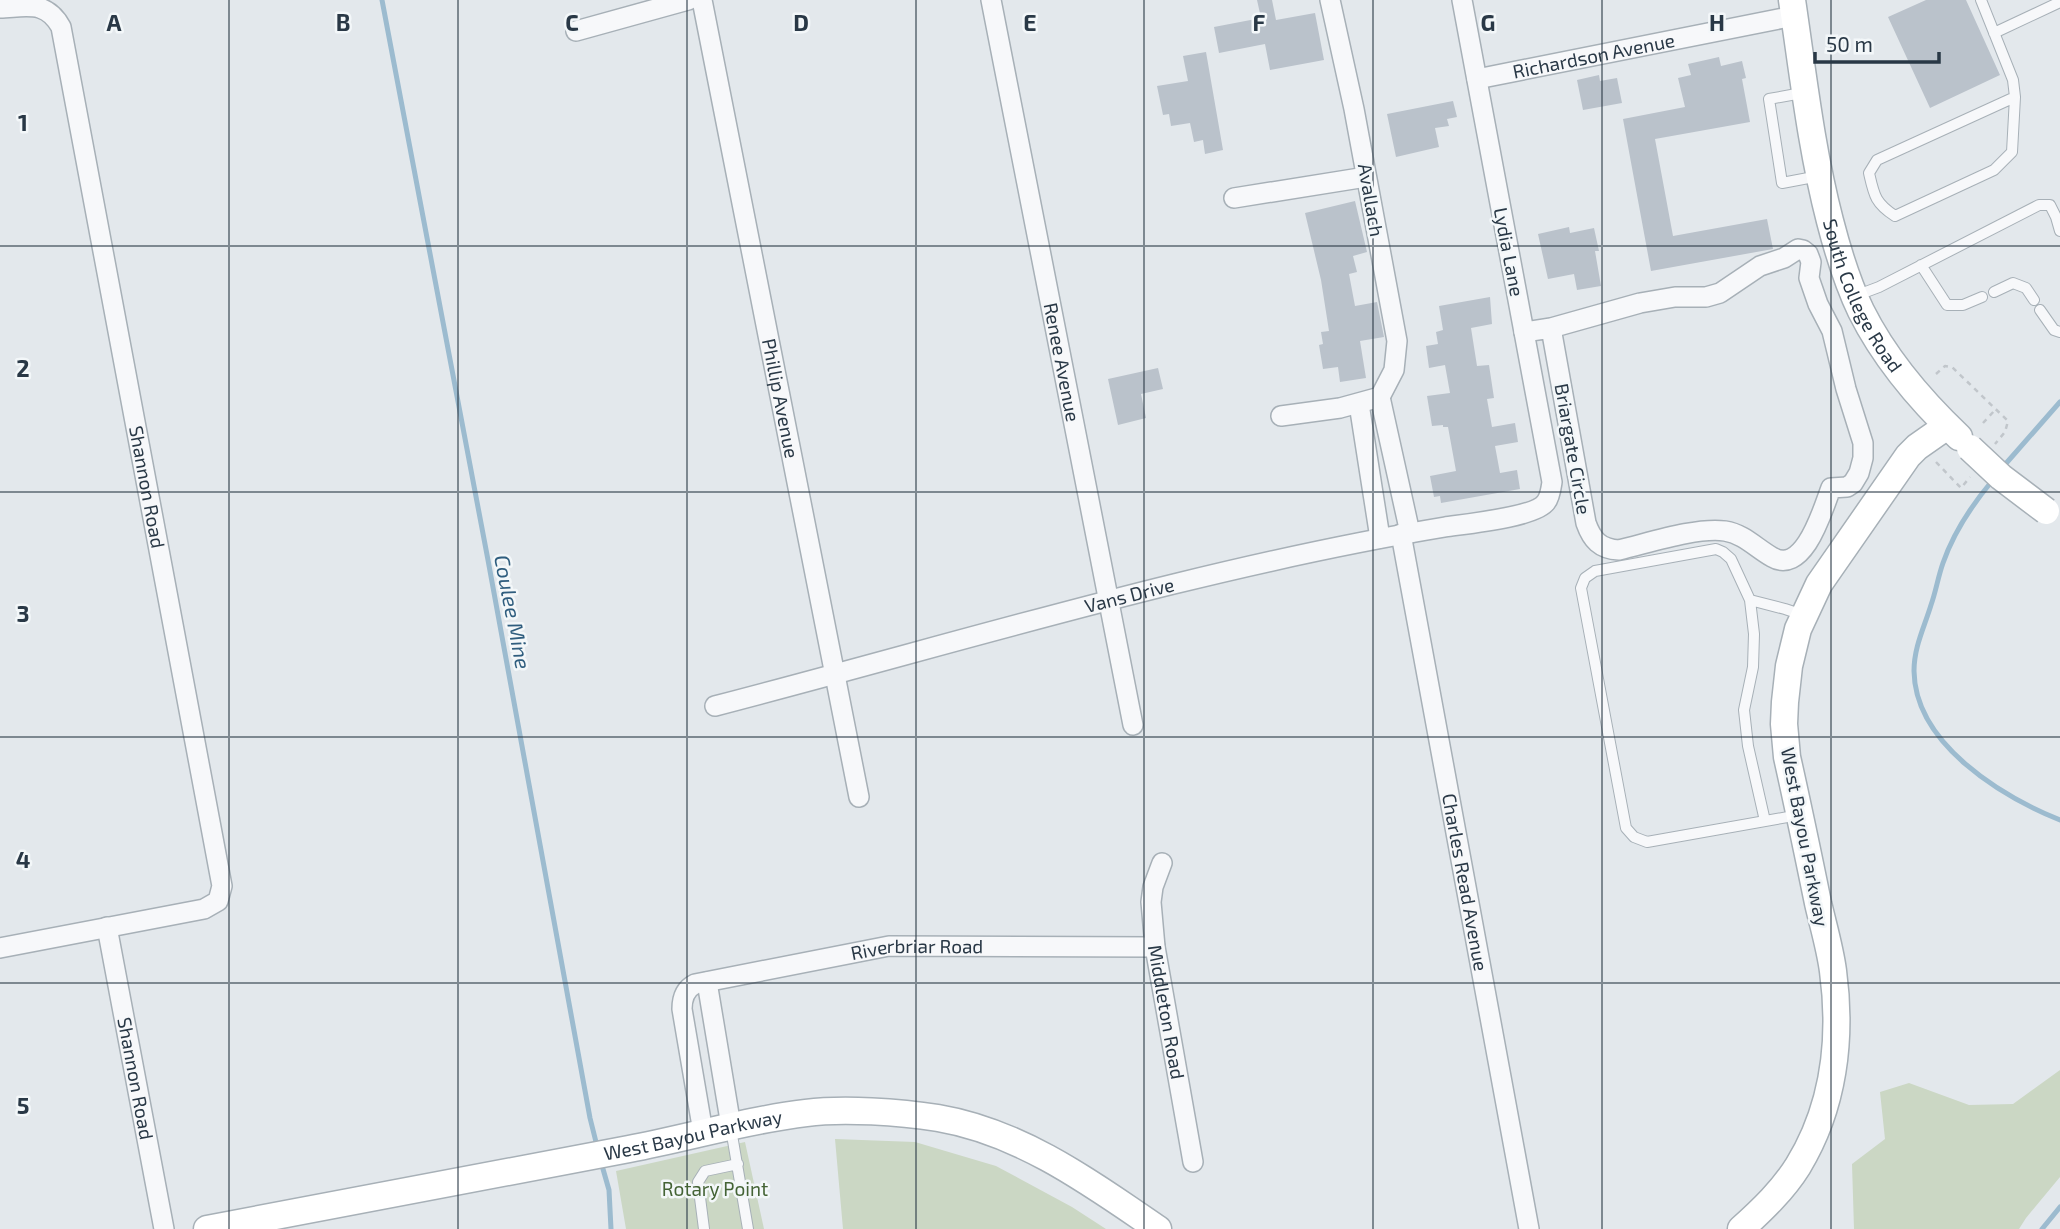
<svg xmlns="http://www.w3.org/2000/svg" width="2060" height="1229" font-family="'Exo 2',sans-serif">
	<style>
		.green { fill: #cbd7c4 }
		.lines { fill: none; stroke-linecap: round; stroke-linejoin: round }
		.stream { stroke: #9cbbcf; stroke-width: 5 }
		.building { fill: #bac2cb }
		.lane-casing { stroke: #a7b0b7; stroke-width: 12 }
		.street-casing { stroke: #a7b0b7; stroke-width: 22 }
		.secondary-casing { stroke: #a7b0b7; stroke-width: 29 }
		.path { stroke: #c1c6cb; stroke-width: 2.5; stroke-dasharray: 5 5; stroke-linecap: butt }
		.lane { stroke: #f7f8fa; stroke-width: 10 }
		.street { stroke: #f7f8fa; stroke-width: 19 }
		.secondary { stroke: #fff; stroke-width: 26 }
		.secondary-bridge-casing { stroke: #a7b0b7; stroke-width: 29; stroke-linecap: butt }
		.secondary-bridge { stroke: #fff; stroke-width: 26 }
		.grid { fill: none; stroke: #293846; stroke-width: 2; stroke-opacity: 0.55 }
		.labels { text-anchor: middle; stroke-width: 5; stroke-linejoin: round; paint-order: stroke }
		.street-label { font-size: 19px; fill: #293846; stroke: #f3f7f9 }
		.park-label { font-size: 19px; fill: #446335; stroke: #f3f7f9 }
		.water-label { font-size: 21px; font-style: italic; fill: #2f5d7e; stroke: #f3f7f9 }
		.grid-label { font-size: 23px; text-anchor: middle; font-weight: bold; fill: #293846; stroke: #f3f7f9; stroke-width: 5; stroke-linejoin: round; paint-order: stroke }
	</style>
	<rect width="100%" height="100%" fill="#e3e8ec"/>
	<path class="green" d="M2060,1070V1177L2026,1218L2019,1229H1854L1852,1164L1885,1139L1880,1092L1909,1083L1969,1105L2013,1104Z
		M835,1139L915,1142L996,1166L1072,1207L1106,1229H843Z
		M745,1142L764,1229H626L616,1171Z"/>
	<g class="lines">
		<path class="stream" d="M382,0L488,560L590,1118L597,1146
			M2002,468L2060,402
			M1992,481C1972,505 1953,534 1943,563C1938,577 1936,591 1931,605C1924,628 1914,647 1914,671C1915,744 2001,796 2060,820
			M601,1162L609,1190L611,1229
			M2042,1229L2060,1207"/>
	</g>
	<path class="building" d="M1257,0H1272L1276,20L1315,13L1324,60L1270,70L1265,44L1219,53L1214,27L1261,18Z
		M1926,0H1966L2000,75L1930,108L1888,17Z
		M1206,52L1223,150L1205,154L1203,140L1194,142L1190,123L1171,126L1169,114L1163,115L1157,86L1188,81L1183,56Z
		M1719,57L1721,66L1742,61L1746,78L1742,79L1750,122L1655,139L1673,236L1767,219L1773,249L1651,271L1623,119L1685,107L1678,78L1691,75L1688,64Z
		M1599,75L1600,81L1617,78L1622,103L1583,110L1577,80Z
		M1453,101L1457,117L1447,119L1449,126L1435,128L1439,147L1396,157L1387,114Z
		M1355,201L1367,252L1353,256L1357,272L1349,274L1355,306L1377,302L1384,337L1360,341L1366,378L1340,382L1338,367L1323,369L1319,345L1323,344L1321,332L1329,331L1321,280L1305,213Z
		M1569,227L1570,233L1594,228L1599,251H1595L1601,286L1577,290L1574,274L1548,279L1538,234Z
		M1490,297L1492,324L1471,328L1477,366L1489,365L1494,398L1487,399L1492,427L1515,423L1518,442L1495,446L1500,473L1517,470L1520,489L1441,503L1440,496L1434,497L1430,476L1456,471L1448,427H1443V425L1432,426L1427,396L1450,393L1445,365L1429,368L1426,346L1438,344L1436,332L1443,330L1439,306Z
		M1158,368L1163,389L1141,394L1146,418L1118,425L1108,379Z"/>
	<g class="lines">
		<defs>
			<path id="lane" d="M1981,0L2013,80L2015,97L2012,152L1994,170L1895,216C1875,203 1874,195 1869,173L1877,160L2015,97
				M1994,33L2060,2
				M1802,93L1769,99L1782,183L1819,176
				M1921,265L1947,305H1963L1982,297
				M1994,292L2013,283L2026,288L2034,300
				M1855,296L1879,287L2039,205H2050L2056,217L2060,231
				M2040,310L2054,330L2060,332
				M1750,600L1785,609L1803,615
				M1765,821L1748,746L1744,710L1753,667L1754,634L1750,600L1731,559L1723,552L1716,549L1595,571L1585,578L1581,588L1626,828L1634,837L1647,842L1799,815
				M731,1129L748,1229
				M704,1229L698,1182L705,1171L738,1164"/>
			<g id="street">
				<path id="s1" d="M702,0L859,797"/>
				<path id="s2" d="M991,0L1133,725"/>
				<path id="s3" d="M0,8C27,7 46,0 61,27L222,886L218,901L204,909L0,948"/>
				<path d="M576,31L688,0"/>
				<path id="s4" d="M1477,79L1794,16"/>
				<path d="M1234,198L1366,177"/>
				<path d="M1524,332L1551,328L1640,303L1675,297H1706L1720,293L1760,266L1784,258L1798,249L1803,250L1808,254L1811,262L1809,278L1818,304L1832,331L1846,389L1863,443V458L1859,473L1853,483L1847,487L1831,488C1823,509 1804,576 1772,557C1756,548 1744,534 1725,531C1696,527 1649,543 1619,550C1600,549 1592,540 1586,523L1551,328"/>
				<path d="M1380,397L1410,533"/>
				<path d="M1359,404L1380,538"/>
				<path d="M1281,416L1340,408L1380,397L1394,370L1397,341L1354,109L1330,0"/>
				<path id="s5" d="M1401,534L1529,1229"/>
				<path id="s6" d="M715,706C958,643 1198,568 1445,527C1465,524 1536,517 1546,502C1550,497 1551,489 1552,482L1462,0"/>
				<path id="s7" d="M1162,863L1153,887L1151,902L1155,947L1193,1162"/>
				<path id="s8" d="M107,927L164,1229"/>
				<path d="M707,982L731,1126"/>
				<path id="s9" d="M703,1132L682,1009C682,998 685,989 695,984L889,946L1155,947"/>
			</g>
			<g id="secondary">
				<path id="s10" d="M1792,0C1803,74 1811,148 1830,221C1838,252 1847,282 1861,311C1885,359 1920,400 1959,437"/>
				<path id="s11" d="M207,1229C348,1202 489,1175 629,1149C688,1138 746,1120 806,1113C843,1108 900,1112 938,1118C1021,1132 1091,1183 1158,1229"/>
				<path d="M1741,1229C1762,1210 1783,1190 1798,1166C1834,1107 1842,1038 1833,971C1830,948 1823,925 1818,903C1808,854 1798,806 1787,757L1784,724L1785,702L1789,666L1798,629L1819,584L1908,456L1917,447L1947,426"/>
			</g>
		</defs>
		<use href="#lane" class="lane-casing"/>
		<use href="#street" class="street-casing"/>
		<use href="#secondary" class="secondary-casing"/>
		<path class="path" d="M1936,374L1945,366L1952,367L2008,421L2005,432L1995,444
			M1983,423L1995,410
			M1936,462L1961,488L1970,477"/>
		<use href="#lane" class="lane"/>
		<use href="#street" class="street"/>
		<use href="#secondary" class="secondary"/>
		<defs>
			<path id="secondary-bridge" d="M1970,448L2001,477L2046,511"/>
		</defs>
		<use href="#secondary-bridge" class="secondary-bridge-casing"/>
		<use href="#secondary-bridge" class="secondary-bridge"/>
	</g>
	<path class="grid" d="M229,0V1229M458,0V1229M687,0V1229M916,0V1229M1144,0V1229M1373,0V1229M1602,0V1229M1831,0V1229M0,246H2060M0,492H2060M0,737H2060M0,983H2060"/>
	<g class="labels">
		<g class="street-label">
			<text dy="7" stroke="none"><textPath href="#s4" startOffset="119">Richardson Avenue</textPath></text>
			<text transform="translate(1371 200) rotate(80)" y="7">Avallach</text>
			<text transform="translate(1509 252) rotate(79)" y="7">Lydia Lane</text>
			<text dy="7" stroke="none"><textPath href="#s10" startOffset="306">South College Road</textPath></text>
			<text dy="7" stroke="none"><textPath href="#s2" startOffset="369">Renee Avenue</textPath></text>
			<text dy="7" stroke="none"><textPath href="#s1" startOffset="406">Phillip Avenue</textPath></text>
			<text transform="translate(1573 449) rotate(80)" y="7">Briargate Circle</text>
			<text dy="7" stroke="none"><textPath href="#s3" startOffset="537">Shannon Road</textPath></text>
			<text dy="7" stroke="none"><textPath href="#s6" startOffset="429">Vans Drive</textPath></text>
			<text transform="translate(1805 837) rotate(79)" y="7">West Bayou Parkway</text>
			<text dy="7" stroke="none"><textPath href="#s5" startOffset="354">Charles Read Avenue</textPath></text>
			<text dy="7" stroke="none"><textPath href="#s9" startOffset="380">Riverbriar Road</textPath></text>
			<text dy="7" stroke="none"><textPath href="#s7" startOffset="152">Middleton Road</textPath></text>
			<text dy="7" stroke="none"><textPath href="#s8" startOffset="154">Shannon Road</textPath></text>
			<text dy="7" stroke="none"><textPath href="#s11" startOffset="495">West Bayou Parkway</textPath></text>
		</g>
		<g class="park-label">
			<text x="715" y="1196">Rotary Point</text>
		</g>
		<g class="water-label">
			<text transform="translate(512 612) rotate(79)" y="7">Coulee Mine</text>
		</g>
	</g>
	<g class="grid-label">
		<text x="114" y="31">A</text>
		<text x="343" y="31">B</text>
		<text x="572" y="31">C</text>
		<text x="801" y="31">D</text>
		<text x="1030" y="31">E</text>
		<text x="1259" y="31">F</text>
		<text x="1488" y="31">G</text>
		<text x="1717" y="31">H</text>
		<text x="23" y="131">1</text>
		<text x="23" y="377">2</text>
		<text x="23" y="622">3</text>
		<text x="23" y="868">4</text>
		<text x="23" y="1114">5</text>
	</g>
	<path d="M1815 52v10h124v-10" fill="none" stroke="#293846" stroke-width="3.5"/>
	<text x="1826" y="52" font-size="21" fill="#293846" stroke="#f3f7f9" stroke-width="5" paint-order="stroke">50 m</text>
</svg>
